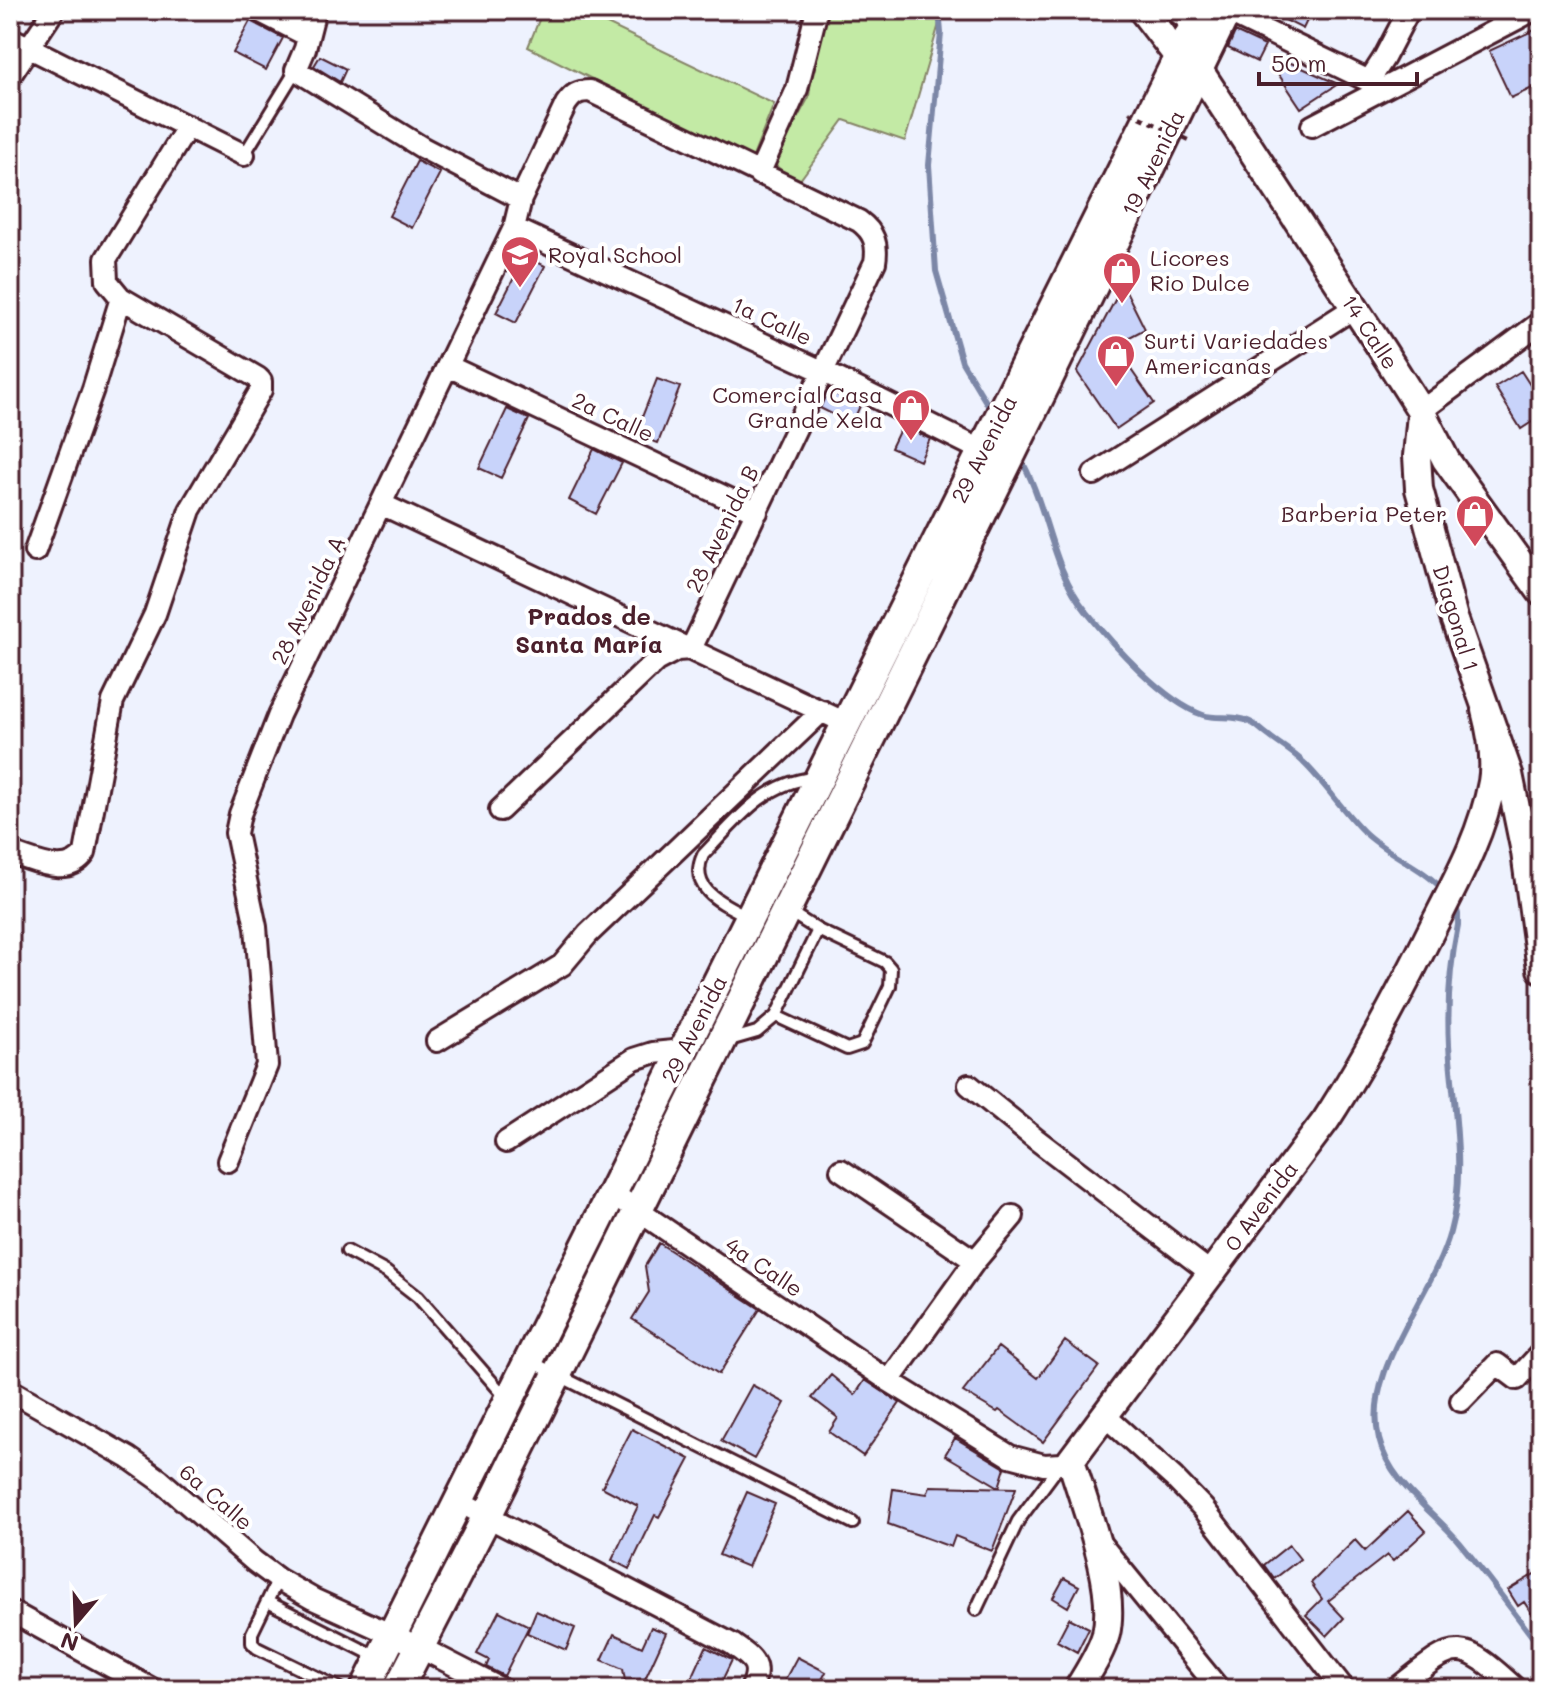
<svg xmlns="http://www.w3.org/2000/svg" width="1551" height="1699" font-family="Mali,sans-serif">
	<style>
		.green { fill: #c3eaa5; stroke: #868468; stroke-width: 2 }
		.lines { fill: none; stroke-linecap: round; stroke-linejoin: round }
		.stream { stroke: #7c87a7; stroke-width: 6 }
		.building { fill: #c8d3fa; stroke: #4a1f2b; stroke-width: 2 }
		.service-casing { stroke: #4a1f2b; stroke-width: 16 }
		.minor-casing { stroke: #4a1f2b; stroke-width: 26 }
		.tertiary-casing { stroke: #4a1f2b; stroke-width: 32 }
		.secondary-casing { stroke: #4a1f2b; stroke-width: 34 }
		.service { stroke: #fff; stroke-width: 10 }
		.minor { stroke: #fff; stroke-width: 20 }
		.tertiary { stroke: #fff; stroke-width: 26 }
		.secondary { stroke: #fff; stroke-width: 28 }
		.path-bridge { stroke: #4a1f2b; stroke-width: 4; stroke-dasharray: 6 6; stroke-linecap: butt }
		.labels { text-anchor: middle; stroke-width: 8; stroke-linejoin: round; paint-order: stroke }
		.street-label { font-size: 22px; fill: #4a1f2b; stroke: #fff }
		.poi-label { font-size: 22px; fill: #4a1f2b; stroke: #fff; text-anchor: start }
		.neighbourhood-label { font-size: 24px; font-weight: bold; fill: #4a1f2b; stroke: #fff }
	</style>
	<rect width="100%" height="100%" fill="#eef2fe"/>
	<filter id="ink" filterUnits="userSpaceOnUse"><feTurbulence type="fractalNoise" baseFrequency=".0125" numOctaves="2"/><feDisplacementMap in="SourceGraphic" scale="16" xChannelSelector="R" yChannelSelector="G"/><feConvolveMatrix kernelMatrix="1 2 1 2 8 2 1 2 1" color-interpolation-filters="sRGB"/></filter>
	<g filter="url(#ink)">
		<path class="green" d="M543,10H578L774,104L752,159L528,47Z
			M818,10H943L905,141L844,120L797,184L773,163L809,97Z"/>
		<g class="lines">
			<path class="stream" d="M939,10L941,33L929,165L936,271L962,362L992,412
				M1019,456C1048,504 1050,567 1086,611C1112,644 1164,702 1203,715C1217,720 1234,714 1250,722C1257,725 1263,732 1269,736C1280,745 1293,752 1303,762C1325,783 1341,809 1363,831C1387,855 1421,865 1445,892
				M1455,903L1458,914V925C1450,964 1447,1005 1449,1045C1453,1107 1467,1171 1450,1232C1432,1298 1362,1369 1379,1439C1389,1482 1433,1511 1460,1543C1488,1577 1514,1613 1541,1648"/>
		</g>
		<path class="building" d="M1265,10H1312L1303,29Z
			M250,21L283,38L266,70L233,53Z
			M1541,27V84L1511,98L1489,51Z
			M1235,32L1265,46L1257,62L1228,48Z
			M320,56L346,69L340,82L314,66Z
			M1291,63L1338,84L1301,108L1277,72Z
			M417,161L440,173L412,228L389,216Z
			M525,256L545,266L516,323L496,313Z
			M1123,285L1145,329L1114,345L1154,403L1116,429L1077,372Z
			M1521,371L1541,402V416L1521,429L1495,387Z
			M657,379L680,387L658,443L635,435Z
			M828,390L860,406L852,424L820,408Z
			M507,409L529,419L501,478L479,468Z
			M902,425L930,439L920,461L891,448Z
			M594,449L622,463L596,514L569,500Z
			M659,1243L760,1309L719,1374L632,1319L649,1292L645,1266Z
			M1065,1341L1099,1366L1043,1442L999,1410L997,1412L963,1392L998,1347L1038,1378Z
			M831,1375L855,1395L865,1380L900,1403L863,1456L829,1432L838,1418L812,1398Z
			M752,1385L785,1403L754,1459L721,1441Z
			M632,1429L690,1459L659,1517L655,1515L629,1569L612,1560L638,1506L602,1487Z
			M955,1438L1005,1468L999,1487L945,1455Z
			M930,1486L1016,1488L992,1551L955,1536L951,1547L888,1524L893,1489L927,1494Z
			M747,1492L775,1504L748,1567L719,1555Z
			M1408,1511L1426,1531L1393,1561L1387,1555L1328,1601L1344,1618L1327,1636L1306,1615L1322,1599L1311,1583L1355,1540L1365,1551Z
			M1289,1545L1300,1559L1274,1579L1264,1565Z
			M1541,1570V1628L1524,1602L1518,1606L1508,1590Z
			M1064,1578L1079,1586L1068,1607L1053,1598Z
			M499,1611L529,1626L504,1676L486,1667L489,1660L477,1654Z
			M536,1611L575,1628L566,1650L527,1633Z
			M1069,1618L1089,1628L1077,1652L1057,1641Z
			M651,1627L666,1633L645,1679L625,1681L623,1669L602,1660L614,1634L642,1647Z
			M706,1647L732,1660L718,1689H687Z
			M797,1657L826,1672L817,1689H780Z"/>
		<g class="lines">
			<defs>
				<path id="service" d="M244,155L296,70
					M749,917C724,904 687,890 703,855C736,821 763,783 813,778
					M776,1016L818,930
					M726,1041L757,1032L776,1016L847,1049L862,1044L890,986L891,969L885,962L818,930L788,911
					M347,1251L386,1272L418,1297L508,1400
					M532,1362L853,1523
					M278,1579L252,1633V1643L257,1648L341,1689
					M268,1602L379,1658
					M976,1610L1018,1521L1059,1466"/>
				<path id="minor" d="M257,10L308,36
					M315,10L305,49L296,70L423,148L521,199
					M1227,12L1369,81
					M10,38L244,155
					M10,76L54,10
					M1375,93L1369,81L1384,58L1409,10
					M1312,126L1534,10
					M759,174L797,89L817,10
					M514,228L822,371L993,456
					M448,366L757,512
					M1421,411L1541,322
					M1094,474L1354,308
					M381,504L846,723
					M35,551L93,389L121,298
					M10,853C35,860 67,879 85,853L113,701L155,614L190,510L261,390V381L258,378L121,298L107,281L106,259L188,126
					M437,1041L562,965L588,934L822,711
					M969,1085L1037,1140L1211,1273
					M506,1142L634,1059L653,1053L684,1050
					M228,1161L267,1065L256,927L236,833L240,814L279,715L514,228L521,199L566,104C573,94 578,91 590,91L859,221C874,232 878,244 875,262L691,649L677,650L656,661L500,810
					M841,1170L975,1261
					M612,1193L889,1381L1010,1456L1044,1465L1061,1464L1071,1460
					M889,1381L975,1261L1013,1216
					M10,1390L129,1458L160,1480L255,1562L278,1579L313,1599L419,1647L501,1689
					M1461,1401L1497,1364L1517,1379L1541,1353
					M1104,1415L1174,1478L1203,1508L1344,1689
					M459,1502L732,1644C752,1658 763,1664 751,1689
					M1099,1542L1219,1689
					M10,1611L152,1689
					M1396,1689C1455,1643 1457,1634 1516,1689"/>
				<path id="tertiary" d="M1142,10L1179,58
					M1180,10L1196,22
					M1199,70L1381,348L1421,411L1446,460L1541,592
					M1421,414L1417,456L1419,489L1454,618L1509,774L1525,852L1541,969
					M1078,1689C1088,1672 1101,1653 1106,1634C1117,1586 1085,1507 1071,1460L1326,1120C1367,1057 1402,990 1435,923C1458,878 1483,832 1492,782C1496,758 1491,733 1485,710"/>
				<path id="secondary" d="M365,1689L1202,10
					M398,1689L487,1516L1037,402L1227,10"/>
			</defs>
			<use href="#service" class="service-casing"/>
			<use href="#minor" class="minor-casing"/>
			<use href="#tertiary" class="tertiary-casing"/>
			<use href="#secondary" class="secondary-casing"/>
			<use href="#service" class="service"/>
			<use href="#minor" class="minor"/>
			<use href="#tertiary" class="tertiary"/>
			<use href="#secondary" class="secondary"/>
			<path class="path-bridge" d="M1129,112L1189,140"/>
		</g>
	</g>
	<defs>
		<symbol id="school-pin" viewBox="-11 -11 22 30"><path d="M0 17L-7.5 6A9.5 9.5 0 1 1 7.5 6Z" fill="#d1495b" stroke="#fff"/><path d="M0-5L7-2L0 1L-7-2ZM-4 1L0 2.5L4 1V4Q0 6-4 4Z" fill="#fff"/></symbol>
		<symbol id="shop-pin" viewBox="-11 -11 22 30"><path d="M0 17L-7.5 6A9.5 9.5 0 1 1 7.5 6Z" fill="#d1495b" stroke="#fff"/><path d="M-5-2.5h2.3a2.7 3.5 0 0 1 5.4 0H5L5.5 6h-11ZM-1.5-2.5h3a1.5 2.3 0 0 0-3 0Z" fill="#fff"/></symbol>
	</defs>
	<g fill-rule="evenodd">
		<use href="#school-pin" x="498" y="233" width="44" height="60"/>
		<use href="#shop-pin" x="1100" y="249" width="44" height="60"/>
		<use href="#shop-pin" x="1094" y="332" width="44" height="60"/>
		<use href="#shop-pin" x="889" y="386" width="44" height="60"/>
		<use href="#shop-pin" x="1453" y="492" width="44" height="60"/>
	</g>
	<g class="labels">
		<g class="street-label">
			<text transform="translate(1153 163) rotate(-64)" y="8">19 Avenida</text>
			<text transform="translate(772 321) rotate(25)" y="8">1a Calle</text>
			<text transform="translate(1370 332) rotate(57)" y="8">14 Calle</text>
			<text transform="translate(613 417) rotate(25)" y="8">2a Calle</text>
			<text transform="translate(984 449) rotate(-63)" y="8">29 Avenida</text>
			<text transform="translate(722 529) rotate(-64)" y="8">28 Avenida B</text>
			<text transform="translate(308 600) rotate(-64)" y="8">28 Avenida A</text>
			<text transform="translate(1456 618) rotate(73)" y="8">Diagonal 1</text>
			<text transform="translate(694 1029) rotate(-63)" y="8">29 Avenida</text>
			<text transform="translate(1261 1206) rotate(-53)" y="8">0 Avenida</text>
			<text transform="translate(764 1267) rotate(34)" y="8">4a Calle</text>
			<text transform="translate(216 1497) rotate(41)" y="8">6a Calle</text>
		</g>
		<g class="poi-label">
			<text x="548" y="263">Royal School</text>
			<text x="1150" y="266">Licores<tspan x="1150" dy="25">Rio Dulce</tspan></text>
			<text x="1144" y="349">Surti Variedades<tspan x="1144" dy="25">Americanas</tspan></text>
			<text x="883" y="403" text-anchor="end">Comercial Casa<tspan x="883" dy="25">Grande Xela</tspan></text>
			<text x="1447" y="522" text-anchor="end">Barberia Peter</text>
		</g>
		<g class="neighbourhood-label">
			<text x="589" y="625">Prados de<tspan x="589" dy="28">Santa María</tspan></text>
		</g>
	</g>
	<rect width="1551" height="1699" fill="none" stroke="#fff" stroke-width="40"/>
	<rect x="20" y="20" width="1511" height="1659" fill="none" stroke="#4a1f2b" stroke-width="3" filter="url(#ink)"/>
	<g transform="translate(76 1623) rotate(199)" stroke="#ffffff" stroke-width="6" paint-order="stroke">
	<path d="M0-6L14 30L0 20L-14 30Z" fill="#4a1f2b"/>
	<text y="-12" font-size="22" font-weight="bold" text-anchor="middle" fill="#4a1f2b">N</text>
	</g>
	<path d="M1259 72v12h158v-12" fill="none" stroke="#4a1f2b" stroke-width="4"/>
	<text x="1271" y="72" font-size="24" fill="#4a1f2b" stroke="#ffffff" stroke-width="6" paint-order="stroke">50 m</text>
</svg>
